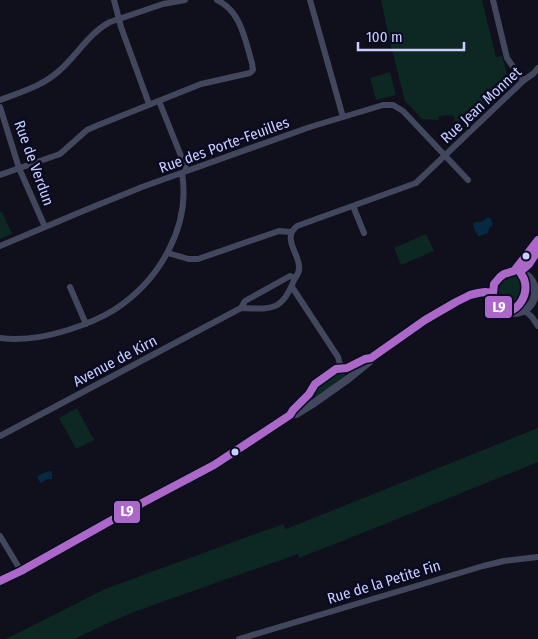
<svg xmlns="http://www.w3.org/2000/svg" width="538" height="639" font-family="'Fira Sans Condensed',sans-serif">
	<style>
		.green { fill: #0d2723 }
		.water { fill: #072841 }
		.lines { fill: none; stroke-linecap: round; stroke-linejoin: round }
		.minor { stroke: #43475d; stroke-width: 6 }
		.tertiary { stroke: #43475d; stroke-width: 8 }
		.bus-1-casing { stroke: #0a0b21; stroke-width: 11 }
		.bus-1 { stroke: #ac68c9; stroke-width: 8 }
		.bus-dot { fill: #cacfff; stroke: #0a0b21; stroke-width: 2 }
		.labels { text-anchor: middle; stroke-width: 5; stroke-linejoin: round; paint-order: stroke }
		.street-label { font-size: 15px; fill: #cacfff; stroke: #0a0b21 }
		.line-badge { stroke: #0a0b21; stroke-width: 2 }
		.badge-label { font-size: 14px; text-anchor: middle; font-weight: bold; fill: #fff }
	</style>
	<rect width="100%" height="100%" fill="#0f101c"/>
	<path class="green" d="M381,0H482L496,57L502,56L510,83L472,120L455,121L454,116L444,115L443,116H439L438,120L422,119L405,101L389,38Z
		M390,72L396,95L376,100L370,78Z
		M0,212H2L12,234L0,239Z
		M426,234L434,251L401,265L394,248Z
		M499 291a15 15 0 1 1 30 0a15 15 0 1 1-30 0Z
		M343,371L346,376L317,397L315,396L313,393C318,384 333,375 343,371Z
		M77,408L94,440L76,449L59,418Z
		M538,428V462L375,528L299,558L298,554L139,610L108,623L74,639H6L105,589L283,524L286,529Z"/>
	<path class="water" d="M488,217L491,219L493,225L489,228L488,233L480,236H478L473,226C474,220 478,223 482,222Z
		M52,471V479H48L40,483L37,476L46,472Z"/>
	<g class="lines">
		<path class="minor" d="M114,0L121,27L149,104
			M310,0L343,117
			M493,0L507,58L523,81
			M0,100C21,92 43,86 60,70C77,55 89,33 110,22L163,4L185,0
			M159,101L187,171
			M0,107L19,168L45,227
			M0,175L60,154L87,130L96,126L201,84L250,73L253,70L252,63C245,40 241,11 217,0
			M353,206L364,233
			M0,246L83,211L142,187L310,127L383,105H393L403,111L468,180
			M168,253L188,259H198L279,231L291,232
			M70,287L86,324
			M292,287L338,357L341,368
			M241,308C271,309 282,312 294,280C297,275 300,272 299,266C298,252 282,238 297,226L416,183L523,81L534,73L538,68
			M241,308L245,301L290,276L295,278
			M524,310L532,317L538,326
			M0,338C24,341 46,337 68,330C84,325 99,319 114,310C159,281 191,227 182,173
			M0,436L241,308
			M0,536L21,571
			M239,639L483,566L504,561L538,557"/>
		<path class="tertiary" d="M493 292a21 21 0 1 1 42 0a21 21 0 1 1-42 0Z
			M520,272L529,264L538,250
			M290,415L293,410L309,394L315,384L336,369L347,368L369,358
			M0,581L21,571L144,502L214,465L290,415L296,414L314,403L348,379L369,362L371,358L376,355C398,339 420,323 443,309C452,304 461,298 470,295C478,292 485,292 493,293"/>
		<defs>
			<path id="bus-1" d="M538,240L514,271L504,274L500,277L494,284L493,294L494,299L500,309L506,312C520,310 529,293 524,279C523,277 521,274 520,272L529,264L538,250
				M0,581L21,571L144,502L214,465L290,415L293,410L309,394L315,384L336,369L347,368L365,359L371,358L425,320L456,302L470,295L478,293L485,292L493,293"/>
		</defs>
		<use href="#bus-1" class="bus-1-casing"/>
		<use href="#bus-1" class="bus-1"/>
	</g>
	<g class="bus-dot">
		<circle cx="526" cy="256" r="4.5"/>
		<circle cx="235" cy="452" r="4.5"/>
	</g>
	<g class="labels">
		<g class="street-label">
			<text transform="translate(481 105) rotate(-43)" y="5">Rue Jean Monnet</text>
			<text transform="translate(224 145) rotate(-20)" y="5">Rue des Porte-Feuilles</text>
			<text transform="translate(34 163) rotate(70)" y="5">Rue de Verdun</text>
			<text transform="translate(115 361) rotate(-28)" y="5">Avenue de Kirn</text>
			<text transform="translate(384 582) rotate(-17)" y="5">Rue de la Petite Fin</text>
		</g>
	</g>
	<g class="line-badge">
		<rect x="484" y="295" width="29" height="24" rx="5" fill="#ac68c9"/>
		<rect x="113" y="500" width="28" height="24" rx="5" fill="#ac68c9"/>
	</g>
	<g class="badge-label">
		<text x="499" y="312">L9</text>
		<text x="127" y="516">L9</text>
	</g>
	<path d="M358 42v8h106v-8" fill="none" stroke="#cacfff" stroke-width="2.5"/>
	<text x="366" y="42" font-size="15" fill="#cacfff" stroke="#0a0b21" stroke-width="4" paint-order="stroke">100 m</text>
</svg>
